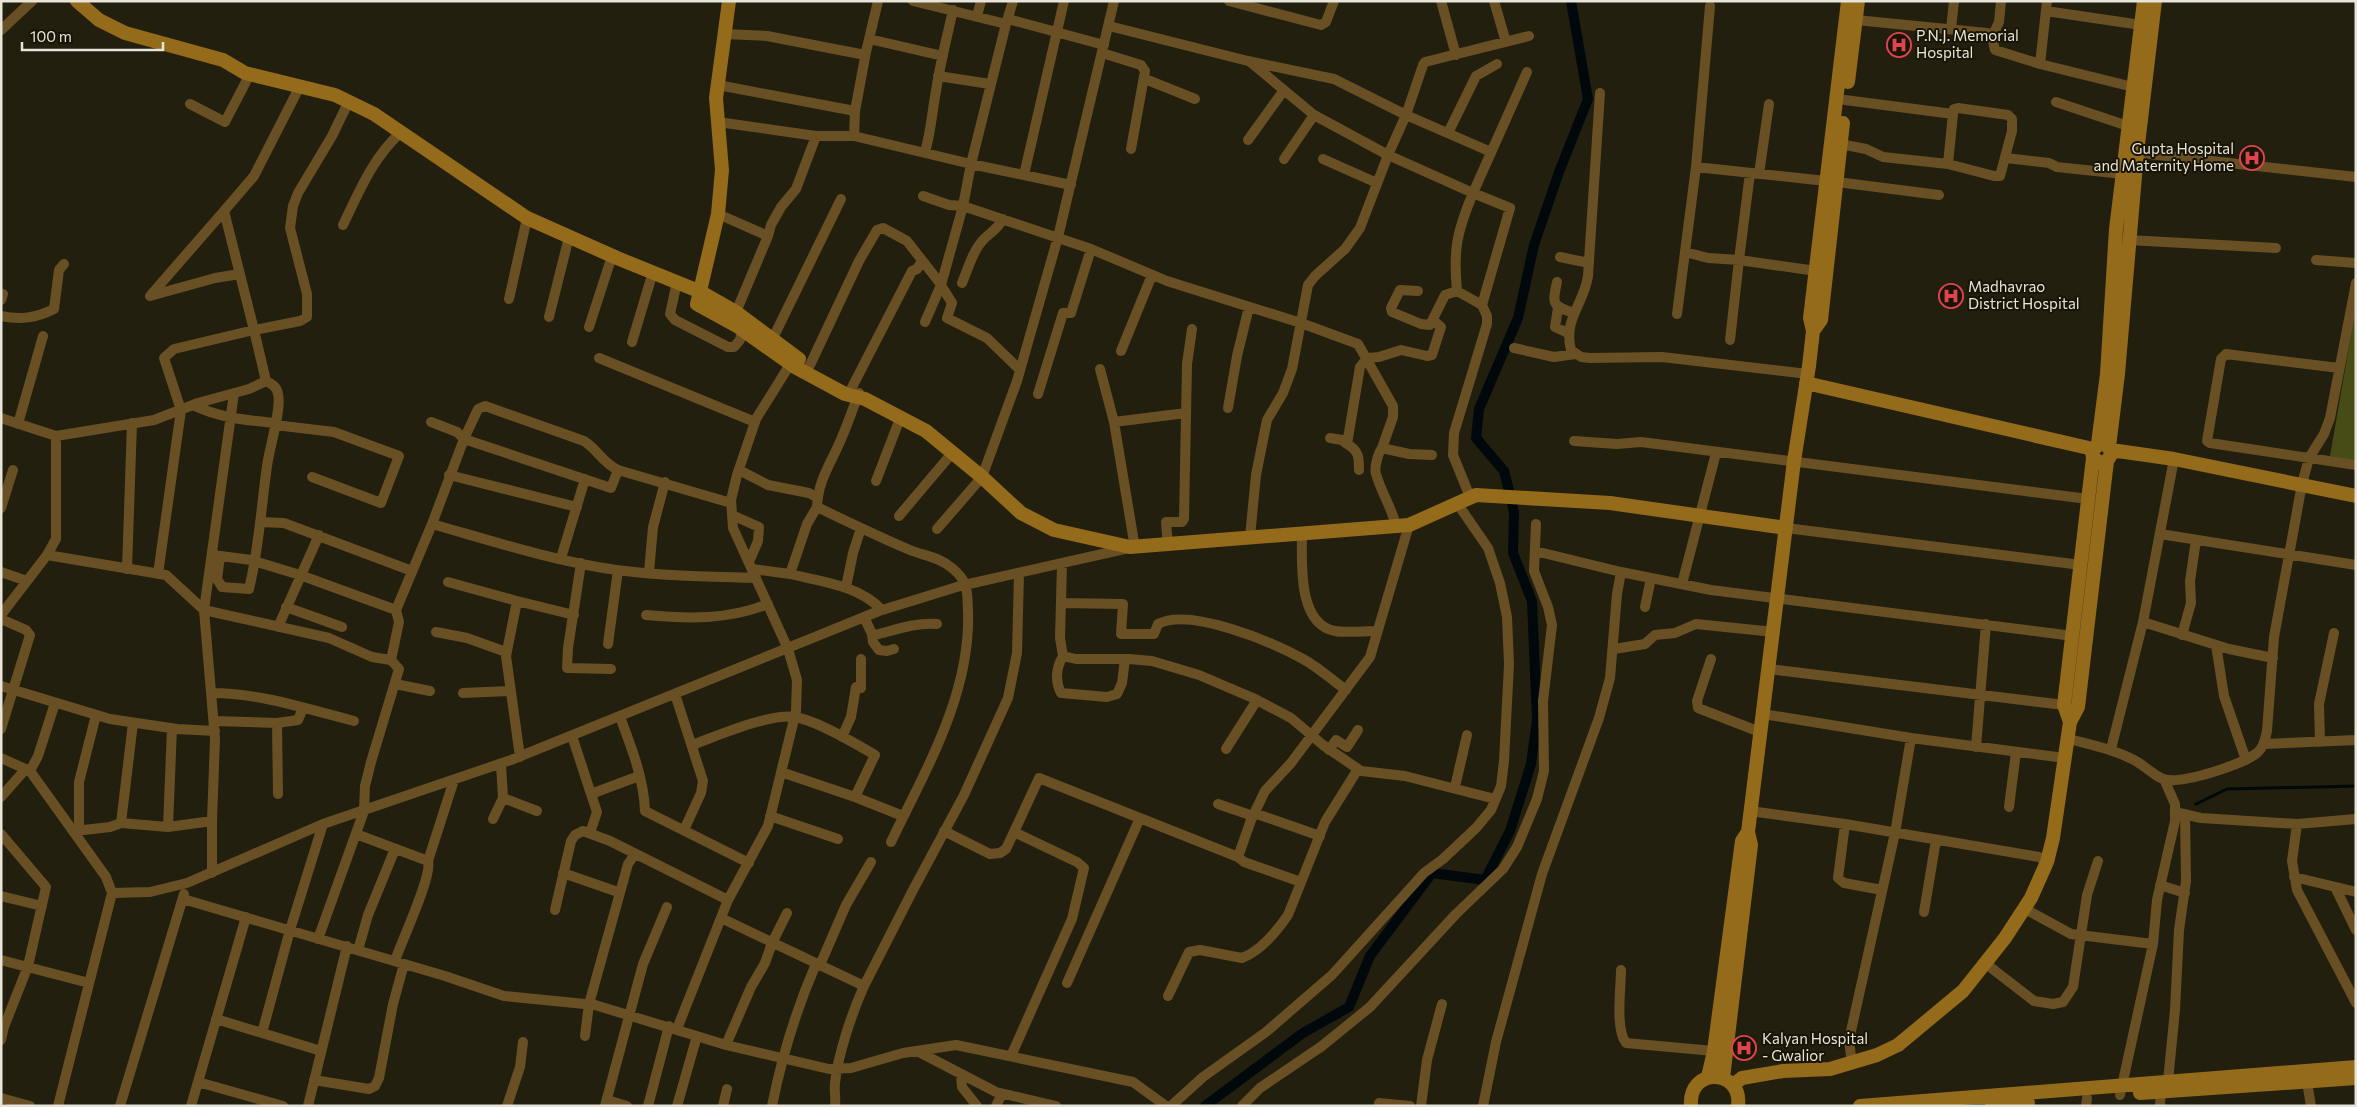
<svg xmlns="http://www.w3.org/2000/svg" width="2357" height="1107" font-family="Commissioner,sans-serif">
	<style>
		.green { fill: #474b15 }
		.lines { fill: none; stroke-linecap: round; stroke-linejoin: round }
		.stream { stroke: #01080b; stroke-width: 3 }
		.canal { stroke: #01080b; stroke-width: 10 }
		.street { stroke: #694f24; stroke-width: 10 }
		.secondary { stroke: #946a1b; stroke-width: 14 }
		.labels { text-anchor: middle; stroke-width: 4; stroke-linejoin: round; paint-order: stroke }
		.poi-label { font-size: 15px; fill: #e7e5da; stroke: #191506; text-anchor: start }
	</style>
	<rect width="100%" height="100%" fill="#231f0e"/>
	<path class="green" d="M2356,306V461L2330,456Z"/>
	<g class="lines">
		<path class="stream" d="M2196,804L2227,789L2356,786"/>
		<path class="canal" d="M1205,1106L1303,1033L1349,1007L1370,956L1432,873L1485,880L1510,831L1531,764L1537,720L1532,601L1513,553L1514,513L1512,502L1504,471L1476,438L1479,409L1518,318L1534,245L1559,172L1588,99L1571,1"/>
		<path class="street" d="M1229,1L1321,25L1326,22L1334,1
			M1441,1L1456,55
			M1494,1L1506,42
			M2047,1L2040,64L2133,87
			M1710,6L1696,167L1826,181
			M2046,11L2141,25
			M977,16L981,1
			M1008,19L1104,45
			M1856,20L1987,33L1992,37L1995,50L2040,64
			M1006,24L1013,1
			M1109,26L1248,61L1334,79L1406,115L1491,152
			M1951,29L1954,1
			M1,30L32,1
			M725,34L767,36L860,54L866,52L878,1
			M1992,37L1999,22L2001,1
			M869,39L943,56
			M1102,53L1141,65L1145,71L1131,149
			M1249,61L1314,115L1388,155L1473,193L1527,72
			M938,76L990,84
			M1145,79L1195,99
			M718,85L855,111L854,136L971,164L1006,24L913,1
			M1600,93L1588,276C1584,304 1563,319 1571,350L1581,357L1590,358L1662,357L1808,374
			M1845,100L1953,114
			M2056,102L2128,126
			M190,104L225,122L250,74
			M1958,108L2008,115L2012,119V131L2000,176H1994L1948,164L1953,114L1954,109Z
			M855,111L866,52
			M718,122L816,136H854
			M1448,133L1476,76L1497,64
			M1248,140L1284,90
			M1840,144L1866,149L1883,157L1948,164
			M925,152C931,132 932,112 936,91C940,64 947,37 953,10
			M2131,152L2356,177
			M2006,158L2049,163L2057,167L2123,174
			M1284,159L1314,115
			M1323,159L1377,183
			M1750,173L1739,260L1816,271
			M1759,174L1769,104
			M1024,175L1064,1
			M1837,182L1939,195
			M1071,185L971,164L963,206L1091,249L1167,281L1301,323L1358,344L1393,406V417L1382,448
			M923,196L949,205L963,206L941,285L925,322
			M224,211L254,176L300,86
			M718,214L768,236L736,312
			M343,225C360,190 372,159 401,132
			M768,236L771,225L781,207L796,189L816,136
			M2128,240L2276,248
			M1685,252L1696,167
			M1560,257L1589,263
			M2316,260L2356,263
			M677,282L670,314L675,320L728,347H734L740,340L742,330
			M1557,282C1552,304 1552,306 1574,313
			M962,283C968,269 973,250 984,239C992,231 996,231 1003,219
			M1418,291L1400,290L1391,308L1392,312L1421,324L1430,325L1445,295L1457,291
			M509,299L527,218
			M1,300L3,294
			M1558,308L1555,327L1568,333
			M1677,314L1685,252L1708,258L1739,260L1730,340
			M1,316C21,320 36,318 54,309L59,270L64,264
			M549,317L569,237
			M589,327L612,256
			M773,338L841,199
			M632,342L653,272
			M1514,348L1554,357L1575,354
			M1121,351L1152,275
			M599,358L755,422
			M810,365L859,261L877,230L883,228L907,241L939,282L952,303L947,318L987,338L1020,370
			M2339,368L2226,354L2221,359L2207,441L2210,443L2356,465
			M1100,369L1114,422L1135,548
			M234,393L204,610L329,638L372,657L391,660
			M1038,394L1063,313H1071L1091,249
			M848,395L912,271L917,269L922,261
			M193,405C219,418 246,420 275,423
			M1228,408L1237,356L1249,307
			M1,418L56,436V539L47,555
			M431,422L457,432L464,439L478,409L485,406L584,441C598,450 602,462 618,470
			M1114,422L1186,413
			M18,424L43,336
			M275,425L334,432L399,456L381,503L312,477
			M56,436L154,420L198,403L249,389L266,381
			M1330,438L1342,440L1347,444
			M1574,441L1617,444L1641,442L2088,499
			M739,470L768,485L809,493L818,498
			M1359,470C1359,457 1359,451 1347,444L1360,367L1367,358L1379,357L1401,350L1427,356L1432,355L1441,327L1434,321
			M449,475L577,507
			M876,481L901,416
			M1470,497L1453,455L1454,433L1487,324V316L1482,305L1510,208L1473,193C1457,232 1453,249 1457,291L1482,305
			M731,503L618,470L611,488L464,439L432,524C492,541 554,561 616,570C662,576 710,577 756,578
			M817,507C818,479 832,462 842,437C848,423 853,408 859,393
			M1,508L13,470
			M732,515L759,527L758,541L749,562
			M899,516L953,452
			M260,522L284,523L412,571
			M1396,526C1392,508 1381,492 1376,474C1374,468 1378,453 1382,448L1409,454L1432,455
			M1786,528L2081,565
			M937,529L982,477L1017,381L1058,237L1114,1
			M1302,533C1302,561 1297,624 1335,631C1346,633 1365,631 1377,631
			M2160,534L2356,565
			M1250,537L1256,475L1267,420L1283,393L1292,369L1308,285L1315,276L1345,249L1360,228L1388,155L1406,115L1423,65L1425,62L1529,36
			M1168,546L1166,522H1182L1184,519L1187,364L1192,329
			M1535,551L1621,572L1711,590L2073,636
			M213,555L251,560L300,575L396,610L399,622L391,660L399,669L371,762L365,786L364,811L318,939
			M220,556L217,579L222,587L249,589C259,549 261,508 267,466C269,449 282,408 278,394C277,387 272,384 266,381L254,330L300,321L307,317V294L290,228L293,206L298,193L332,136L349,101
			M561,558L585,479
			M581,563L568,648L567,668L611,669
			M1062,564L1060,638L1063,656L1076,659H1129L1152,661L1199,675L1253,698L1291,718L1323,745L1361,771L1405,776L1495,799
			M127,569L132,423
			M752,569L790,574
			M1,572L27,581
			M649,572L653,527L665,482
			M158,574L181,410L164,358L174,349L254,330L224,211L150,296L215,278L240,274
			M448,582L517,601L506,656L520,757
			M1682,584L1716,453
			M846,587L853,553L861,528
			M517,601L574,615
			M1061,603L1123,604L1121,634H1154L1158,624C1190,607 1272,642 1303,659C1318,667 1332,680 1346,690
			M286,607L342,627
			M1645,607L1651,578
			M396,610L432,524
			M882,610C858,585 823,582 790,574L807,524L817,507C848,522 879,537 910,550C925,556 939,557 952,568C969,582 967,591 968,611C971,694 926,769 891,842
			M1,615L47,555L166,575L204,610L215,739L212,821L168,827L121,823L110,827L75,831
			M646,615C688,619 728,620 768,604
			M864,617L872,634L875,635C895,630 916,622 937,624
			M1,619L26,630L30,635L1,729
			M2143,622L2229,649L2273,658
			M278,627L319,535
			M436,632L467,638L506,652
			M872,634L873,642L879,650L887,651L894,649
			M2182,635L2191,603L2190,581L2196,540
			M608,644L618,570
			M2216,645L2224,696L2246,760
			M1614,649L1645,644L1655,635L1675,633L1696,624L1774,632
			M1063,656C1056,668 1055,681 1061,693L1107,697L1117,694L1122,683L1125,659
			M1711,659L1697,701L1698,708L1760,732
			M1769,669L2064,705
			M395,684L430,691
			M1,686L110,719L177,729L215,731
			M211,693C260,693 307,709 354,721
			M463,693L511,691
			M675,694L703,781L701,793L684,830
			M1763,714L1911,738L2065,758
			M620,717C631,746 644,779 645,811L749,863
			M214,721L277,723L298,720L303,708
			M277,723L278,794
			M572,736L591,794L639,776
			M842,737L851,717L856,687L861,688V659
			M2069,739C2091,745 2113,749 2134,760C2144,765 2153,775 2163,779C2181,785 2245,764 2258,752C2264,747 2265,739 2267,731L2274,637L2302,484L2309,458L2324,434L2330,418L2356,283
			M2320,742L2319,704L2334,633
			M2264,744L2356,740
			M692,745C717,736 770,713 795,717C816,720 856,744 875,755L855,797L781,772
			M1976,747L1986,624
			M1226,749L1257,700
			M2111,749L2143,622L2174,459
			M1329,750L1336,740L1347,747L1358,730
			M1,758L30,771L38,756L55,703
			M501,764L503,798L537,811
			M1455,787L1467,735
			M1,797L24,771H30L106,877L112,893
			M855,797L903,816
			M1218,804L1253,816
			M2009,807L2016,752
			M1750,811L1845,824L2039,857L2047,862
			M1254,813L1320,836
			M2179,813L2201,818L2297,824L2356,819
			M770,816L838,839
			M493,819L503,798
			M212,821V873
			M121,823L133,723
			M1845,824L1838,878L1844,883L1882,890
			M2297,824L2292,861L2297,890L2356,1003
			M168,827L172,728
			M79,831V782L96,715
			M944,831L990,854L1000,853L1006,849L1014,832L1039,778L1238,857L1244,862L1301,882
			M590,833L597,812L591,794
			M1,834L46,887L28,966L4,1027L1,1040
			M356,834L428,861L454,780
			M1238,857L1251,820L1265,791L1291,763L1370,657L1409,525
			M563,873L615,891
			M2294,877L2356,892
			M2160,885L2185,893
			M2336,889L2356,930
			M1,896L42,906
			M183,899L445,976L504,996L595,1005L726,1045L829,1069L851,1068L903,1053L956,1045L1133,1082L1166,1106
			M2025,909L2071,934L2153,944
			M555,910L571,841L575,835L583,831L610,841L728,900
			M1924,912L1936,840
			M721,918L864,986C852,1013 838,1054 835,1083C834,1091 836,1098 835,1106
			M358,950L368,915L395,849
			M1,960L89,983
			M395,961C401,942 433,875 428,861
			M1985,963L2034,1001L2053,1004L2063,1002L2073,987L2087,895L2098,861
			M820,965L846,905L871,862
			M1621,970C1621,988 1615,1029 1626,1043L1714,1051
			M1067,983L1140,818
			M864,986L913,890L964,795L1008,698L1017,653L1019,573
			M1168,996L1189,952L1200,950L1242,958C1261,951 1277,931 1288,915L1325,822L1358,769
			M216,1019L321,1051
			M677,1029L728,900L768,826L796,711L797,680L788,649L733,528L731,500L737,475L756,419L794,358
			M262,1033L290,930L323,824
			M585,1036L589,1004L628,864L635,854
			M726,1045L751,987L765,963L772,943L787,913
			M917,1051L996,1092L1056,1106
			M1011,1056L1072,919L1084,868L1077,862L1014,832
			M1852,1064L1849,1040L1895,833L1911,738
			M961,1075L962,1087L977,1106
			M314,1080L369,1089L375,1086L379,1078L393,1004L404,964
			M2168,1081L2175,1010L2179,930L2186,881L2185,814
			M198,1082L283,1106
			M2307,1082L2311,1106
			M2120,1095L2153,944L2157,900L2175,821V804L2164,779
			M1,1098L30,1106
			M607,1100L627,1106
			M1379,1103L1410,1106
			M58,1106L112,893L150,892L187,883L323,824L511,760L879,611L960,586L1129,548
			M120,1106L184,894
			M191,1106L246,917
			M308,1106L347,946
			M507,1106L520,1067L523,1042
			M605,1106L643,964L667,907
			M648,1106L669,1026
			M677,1106L697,1036
			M723,1106L727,1089
			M772,1106C782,1056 796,1010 816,964
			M996,1106L1002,1094
			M1171,1106L1203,1077L1266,1032L1332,975L1424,873L1443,859L1476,828L1491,810L1501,786L1504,761L1509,664L1507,617L1500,583L1488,548L1457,503
			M1242,1106L1260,1088L1322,1046L1370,1007L1456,914L1503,869L1517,847L1537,799L1544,771L1543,701L1552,625L1548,607L1534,571L1536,524
			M1421,1106L1427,1060L1442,1004
			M1483,1106L1496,1042L1542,874L1599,718L1610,678L1617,594L1621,572
			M2086,1106L2087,1098
			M2160,1106L2161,1085"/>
		<path class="secondary" d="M77,1L99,20L125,33L223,60L245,73L335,95L374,114L527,218L617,258L701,292L736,312L799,359
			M729,1L716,98L722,170L718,214L697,304L737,326L795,367L845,394L865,399L926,431L982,477L1021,513L1054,530L1130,547L1409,525L1476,495L1610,503L1786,528
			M1848,82L1858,1
			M1813,331L1821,320L1843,123
			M1806,383L2093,449
			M2098,444L2107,374L2116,229L2144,1
			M2109,447L2118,374L2137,153L2155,1
			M2111,450L2174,459L2356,496
			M2070,722L2064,705L2093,458
			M1708,1077L1714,1051L1742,841L1748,832L1794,461L1809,366L1813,331L1810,318L1848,1
			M1723,1078L1751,845L1748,832
			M1733,1085L1742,1078L1783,1071L1830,1069L1877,1055L1898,1045L1963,991L2005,938L2031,898L2047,862L2053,838L2070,722L2078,707L2107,461L2112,453L2107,445L2098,444L2092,452L2093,458L2101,463L2107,461
			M2140,1093L2356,1078
			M1691,1106C1688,1066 1743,1069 1738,1106
			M1860,1106L2356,1067
			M1992,1106L2028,1103"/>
	</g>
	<defs>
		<symbol id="hospital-ring" viewBox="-11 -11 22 22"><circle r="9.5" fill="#191506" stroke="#e0444e" stroke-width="1.5"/><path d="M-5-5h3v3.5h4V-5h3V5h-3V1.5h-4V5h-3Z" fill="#e0444e"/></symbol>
	</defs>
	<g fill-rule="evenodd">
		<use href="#hospital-ring" x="1885" y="31" width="28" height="28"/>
		<use href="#hospital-ring" x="2238" y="144" width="28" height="28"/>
		<use href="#hospital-ring" x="1937" y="282" width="28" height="28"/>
		<use href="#hospital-ring" x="1730" y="1034" width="28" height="28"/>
	</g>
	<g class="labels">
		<g class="poi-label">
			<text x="1916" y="41">P.N.J. Memorial<tspan x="1916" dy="17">Hospital</tspan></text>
			<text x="2234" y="154" text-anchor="end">Gupta Hospital<tspan x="2234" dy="17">and Maternity Home</tspan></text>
			<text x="1968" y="292">Madhavrao<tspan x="1968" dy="17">District Hospital</tspan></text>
			<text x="1762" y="1044">Kalyan Hospital<tspan x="1762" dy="17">- Gwalior</tspan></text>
		</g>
	</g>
	<rect width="2357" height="1107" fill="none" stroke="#e7e5da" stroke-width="5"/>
	<path d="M22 42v8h141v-8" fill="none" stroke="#e7e5da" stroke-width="2.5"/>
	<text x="30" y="42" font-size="15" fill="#e7e5da" stroke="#191506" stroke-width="4" paint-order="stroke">100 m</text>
</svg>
